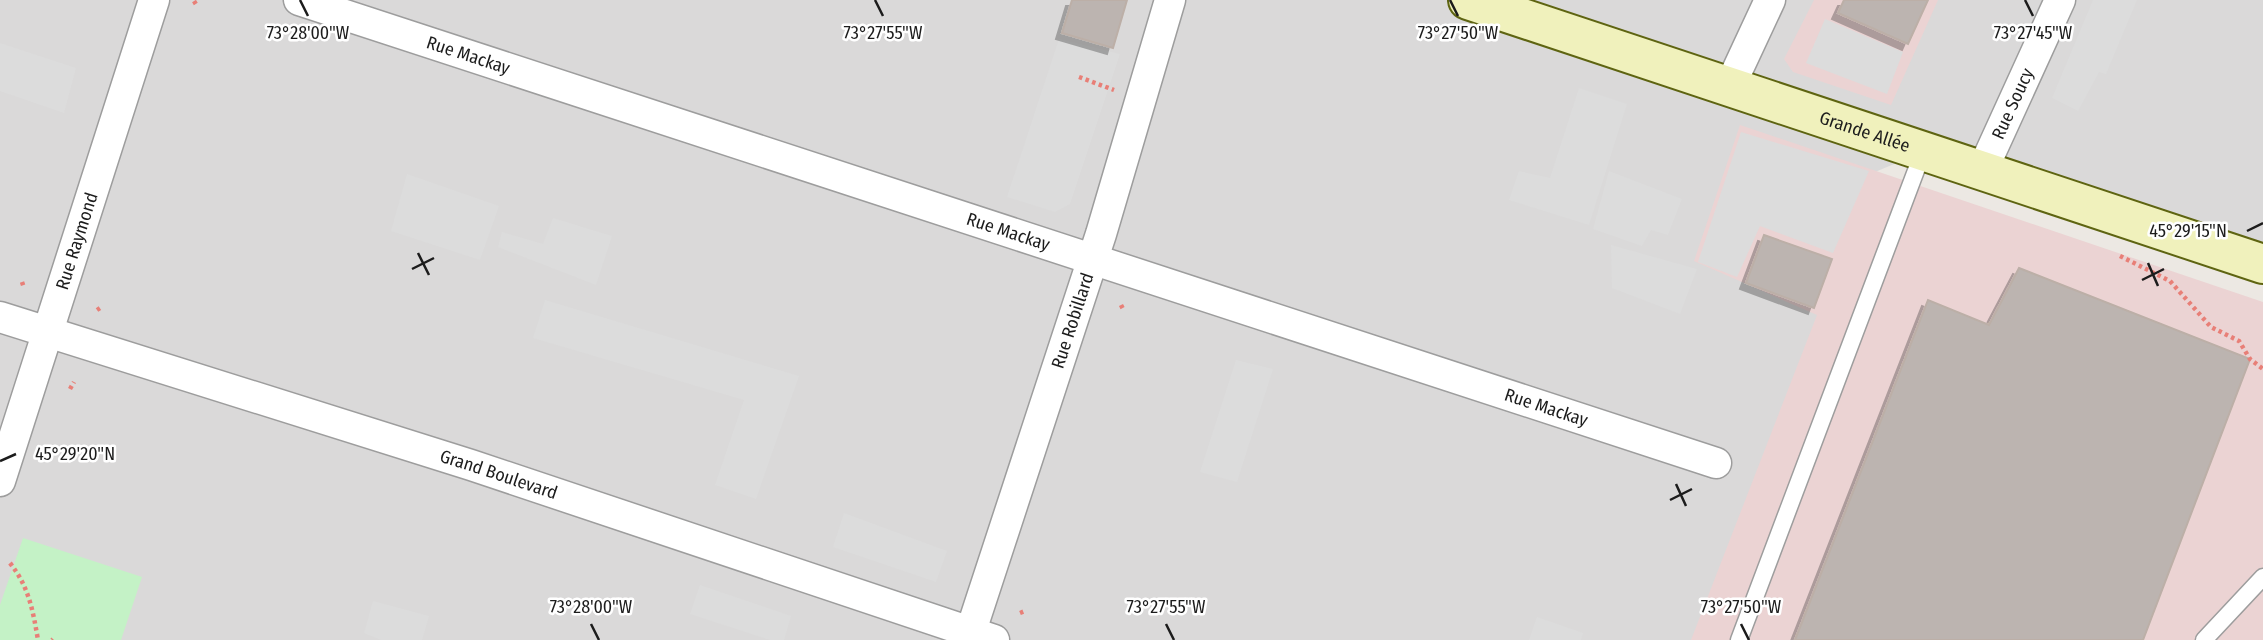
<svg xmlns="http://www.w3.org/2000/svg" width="2263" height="640" font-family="'Fira Sans Condensed',sans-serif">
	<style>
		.residential { fill: #dad9d9 }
		.commercial { fill: #ebd3d3 }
		.park { fill: #c4f2c6 }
		.parking { fill: #dcdcdc }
		.building { fill: #bcb4b0; stroke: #bcafa7; stroke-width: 2; filter: url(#shadow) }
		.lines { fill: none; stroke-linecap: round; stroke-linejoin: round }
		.service-casing { stroke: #9d9d9d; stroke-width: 19 }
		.minor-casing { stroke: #9d9d9d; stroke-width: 33 }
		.secondary-casing { stroke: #5e6411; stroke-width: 42 }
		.path { stroke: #e87f77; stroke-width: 4.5; stroke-dasharray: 3.5 3.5; stroke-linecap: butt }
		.service { stroke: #fff; stroke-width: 16 }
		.minor { stroke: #fff; stroke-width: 30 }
		.secondary { stroke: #f0f1bc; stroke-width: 38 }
		.ticks { fill: none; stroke: #1c1c1c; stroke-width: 2.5 }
		.labels { text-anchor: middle; stroke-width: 5; stroke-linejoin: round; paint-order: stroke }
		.street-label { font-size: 18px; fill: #1c1c1c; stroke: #fff }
		.ticks-label { font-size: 18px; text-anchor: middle; fill: #1c1c1c; stroke: #fff; stroke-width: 5; stroke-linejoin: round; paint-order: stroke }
	</style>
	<defs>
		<filter id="shadow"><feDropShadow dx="-6" dy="6" stdDeviation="0" flood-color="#0004"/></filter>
	</defs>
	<rect width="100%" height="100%" fill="#ece8e3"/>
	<path class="residential" d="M0,0H2263V264L1923,152L1875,172L1692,640H0Z"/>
	<path class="commercial" d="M1814,0H1938L1891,105L1793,72L1784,59Z
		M1740,125L2263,302V640H1691L1817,315L1694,261Z"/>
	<path class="park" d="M23,538L142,577L121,640H0V605Z"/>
	<path class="parking" d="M2093,0H2137L2106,74L2099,72L2078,111L2052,98Z
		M1825,19L1903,52L1887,94L1806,63Z
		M1059,39L1120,54L1070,204L1055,212L1007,197Z
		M0,43L76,68L64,113L0,91Z
		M1579,88L1627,104L1589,225L1509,200L1519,171L1550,178Z
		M1741,132L1869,171L1833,253L1760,226L1737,277L1698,262Z
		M1609,171L1682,199L1668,235L1651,230L1642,246L1593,229Z
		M407,174L499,206L480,260L391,231Z
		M553,218L612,236L596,285L498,247L502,232L543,244Z
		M1611,245L1697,269L1680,314L1612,288Z
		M545,300L799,376L756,499L715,485L744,400L533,338Z
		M1236,360L1273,369L1237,482L1200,472Z
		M844,513L947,551L936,582L833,547Z
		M700,585L791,616L784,640H770L690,614Z
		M373,601L429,616L422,640H381L364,633Z
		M1537,617L1583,633L1581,640H1529Z"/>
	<path class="building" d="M1072,0H1127L1113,48L1062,33Z
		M1844,0H1928L1908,44L1838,13Z
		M1764,235L1832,259L1814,308L1746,283Z
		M2019,268L2250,359L2143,640H1795L1928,300L1989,325Z"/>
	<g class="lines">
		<defs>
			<path id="service" d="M1739,640L1923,152
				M2204,640L2263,577"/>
			<g id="minor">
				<path id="s1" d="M299,0L1716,463"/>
				<path d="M1729,88L1770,0"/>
				<path id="s2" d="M1982,171L2060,0"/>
				<path id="s3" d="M0,317L471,465L994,640"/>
				<path id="s4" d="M0,481L154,0"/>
				<path id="s5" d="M968,640L1101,234L1170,0"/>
			</g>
			<g id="secondary">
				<path id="s6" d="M1468,0L2263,264"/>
			</g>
		</defs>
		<use href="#service" class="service-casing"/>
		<use href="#minor" class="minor-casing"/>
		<use href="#secondary" class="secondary-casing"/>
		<path class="path" d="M194,1L197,6
			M1079,77L1114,90
			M2120,256L2170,281L2211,327L2239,341L2250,359L2263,369
			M22,282L24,288
			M1121,305L1123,309
			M97,310L100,308
			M70,389L74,382
			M10,563C29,587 33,611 38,640
			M1020,613L1025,611
			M52,640L53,639"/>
		<use href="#service" class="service"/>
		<use href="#minor" class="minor"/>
		<use href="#secondary" class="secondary"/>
	</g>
	<path class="ticks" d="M300,0L308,16M875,0L883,16M1450,0L1458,16M2025,0L2033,16M2247,231L2263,223M418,253L429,275M2148,263L2158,286M412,269L434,258M2142,280L2164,269M0,461L16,454M1676,484L1686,506M1670,500L1692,489M591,624L599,640M1166,624L1174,640M1741,624L1749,640"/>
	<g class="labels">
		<g class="street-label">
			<text dy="6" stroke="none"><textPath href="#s1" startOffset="178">Rue Mackay</textPath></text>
			<text dy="6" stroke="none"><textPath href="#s2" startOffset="74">Rue Soucy</textPath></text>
			<text dy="6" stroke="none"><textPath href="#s6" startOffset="418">Grande Allée</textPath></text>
			<text dy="6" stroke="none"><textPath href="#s1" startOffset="746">Rue Mackay</textPath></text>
			<text dy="6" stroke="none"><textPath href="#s4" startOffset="252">Rue Raymond</textPath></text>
			<text dy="6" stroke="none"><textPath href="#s5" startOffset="336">Rue Robillard</textPath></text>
			<text dy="6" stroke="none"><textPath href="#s1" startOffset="1312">Rue Mackay</textPath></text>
			<text dy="6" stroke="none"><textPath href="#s3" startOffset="523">Grand Boulevard</textPath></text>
		</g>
	</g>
	<g class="ticks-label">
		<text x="308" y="39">73°28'00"W</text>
		<text x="1458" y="39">73°27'50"W</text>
		<text x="2033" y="39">73°27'45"W</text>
		<text x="883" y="39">73°27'55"W</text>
		<text x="2188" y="237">45°29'15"N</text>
		<text x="75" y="460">45°29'20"N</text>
		<text x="591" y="613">73°28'00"W</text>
		<text x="1166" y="613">73°27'55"W</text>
		<text x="1741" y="613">73°27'50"W</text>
	</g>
</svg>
